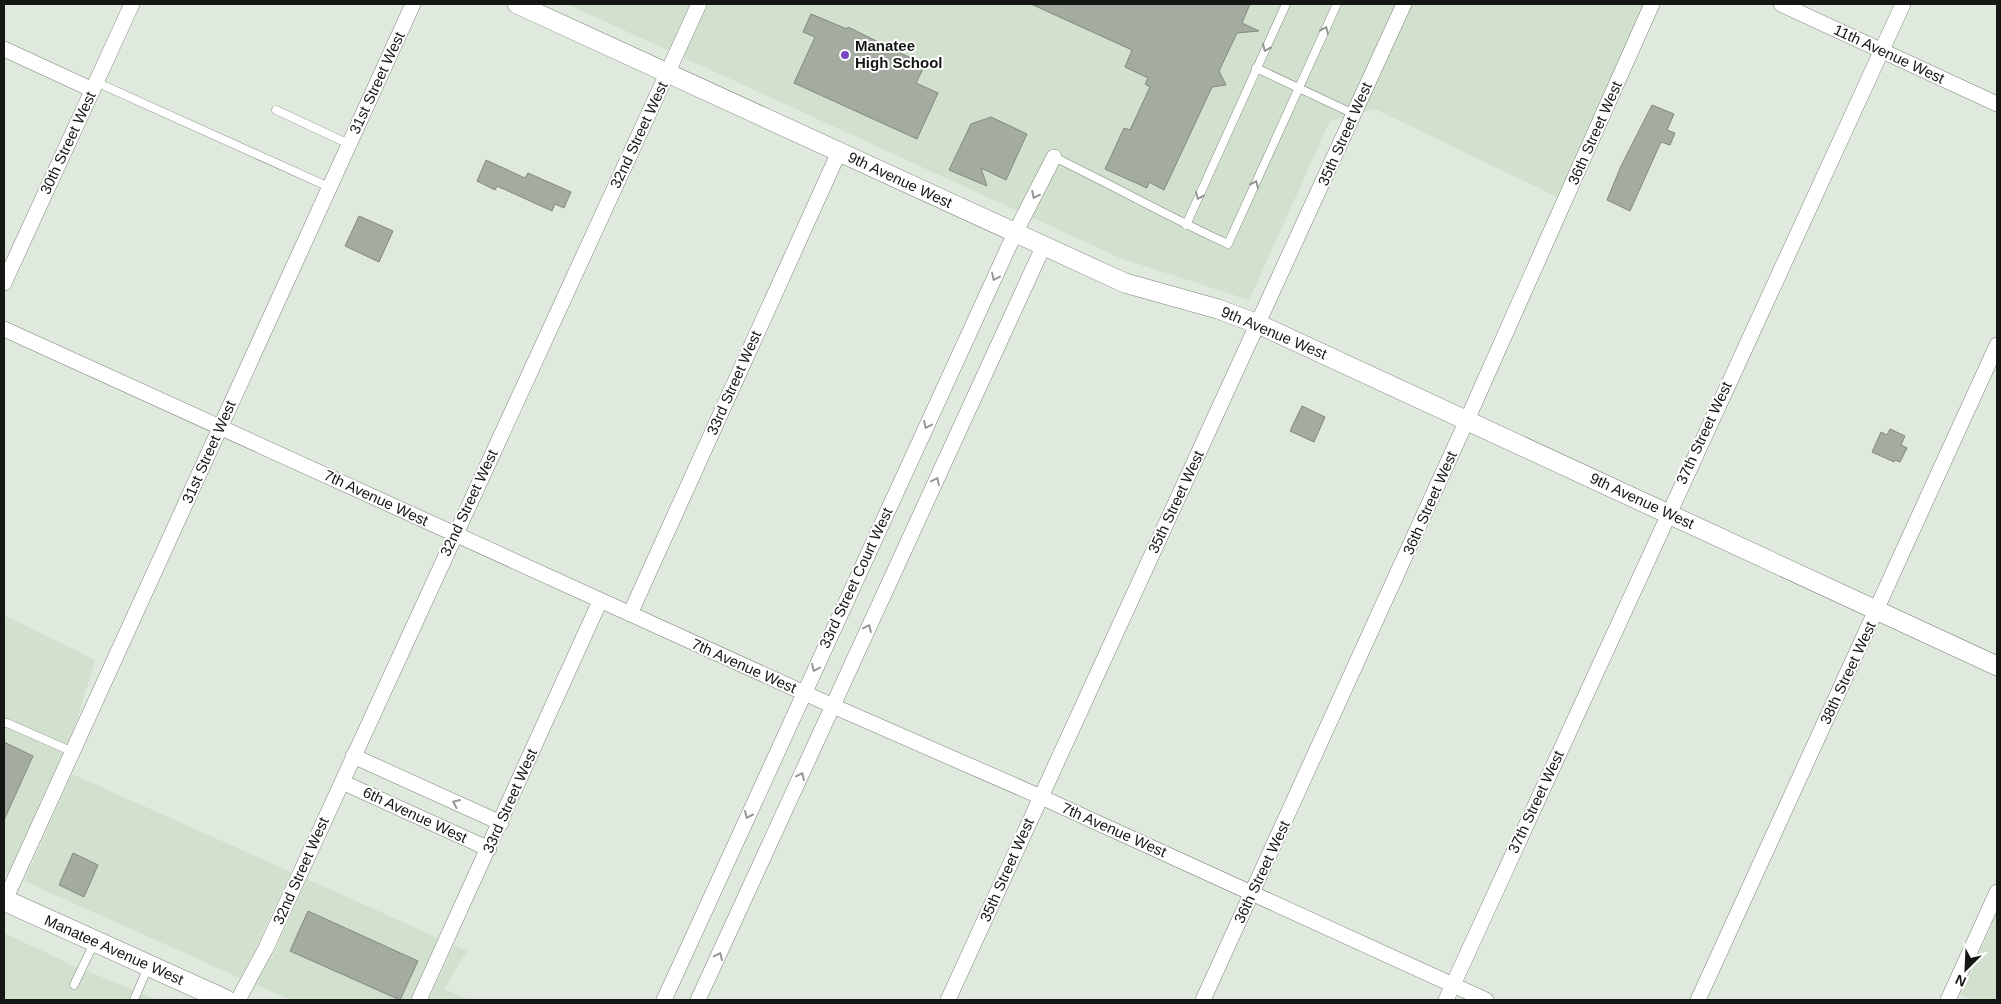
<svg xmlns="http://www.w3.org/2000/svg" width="2001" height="1004" font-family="Helvetica,sans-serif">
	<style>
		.built { fill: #d2e0ce }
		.building { fill: #a4aca2; stroke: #828980 }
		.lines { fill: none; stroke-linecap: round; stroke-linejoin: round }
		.service-casing { stroke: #7d857b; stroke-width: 9 }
		.minor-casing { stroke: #7d857b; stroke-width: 16 }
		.tertiary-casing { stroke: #7d857b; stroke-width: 20 }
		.secondary-casing { stroke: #7d857b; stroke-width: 22 }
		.service { stroke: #fff; stroke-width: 8 }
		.minor { stroke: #fff; stroke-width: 15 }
		.tertiary { stroke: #fff; stroke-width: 19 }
		.secondary { stroke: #fff; stroke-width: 21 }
		.oneway { stroke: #959795 }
		.poi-dot { fill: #7947be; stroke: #fff; stroke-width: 2 }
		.labels { text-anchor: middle; stroke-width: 4; stroke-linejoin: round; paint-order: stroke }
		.poi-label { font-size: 15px; font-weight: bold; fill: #141714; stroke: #fff; text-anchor: start }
		.street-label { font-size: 15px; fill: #141714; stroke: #fff }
	</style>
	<rect width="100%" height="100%" fill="#e0e9de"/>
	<path class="built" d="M567,4H1644L1559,198L1375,109L1330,121L1249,300L1120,258Z
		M4,615L95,660L76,723L8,874L4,872Z
		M72,774L291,872L258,944L240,978L24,881Z
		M307,879L438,938L410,1000H291L256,985L274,952Z
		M1997,913V1000H1973L1961,995Z
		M4,933L72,965L158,1000H4Z
		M454,945L467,951L444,989L470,1000H429Z"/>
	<path class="building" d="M1031,4H1250L1242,23L1259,31L1237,33L1219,71L1226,85L1212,87L1164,190L1149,182L1147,188L1105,169L1124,128L1130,130L1150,87L1145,84L1148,78L1125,67L1132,50Z
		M811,14L847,29L848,27L925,65L916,83L938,93L917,139L794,83L815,37L803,32Z
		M1652,105L1674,114L1667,130L1675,133L1670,145L1661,142L1630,211L1607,200L1621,166Z
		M991,117L1027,134L1006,180L981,168L987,186L949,170L971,124Z
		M486,160L525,178L528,173L571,192L564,208L555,204L552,211L497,186L495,190L477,181Z
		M359,216L393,231L379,262L345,246Z
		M1302,406L1325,417L1314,442L1290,431Z
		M1890,429L1905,436L1901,445L1907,448L1900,462L1895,460L1894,462L1872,452L1881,432L1887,435Z
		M4,742L33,756L4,820Z
		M73,853L98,865L84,897L59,885Z
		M308,911L418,961L400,1000L290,951Z"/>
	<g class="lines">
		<defs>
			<path id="service" d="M1256,68L1354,114
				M96,82L329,187
				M276,110L349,144
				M1054,157C1112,185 1169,217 1228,244L1337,4
				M1186,225L1286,4
				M4,723H7L73,752
				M74,985L94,943
				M134,1000L148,967"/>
			<path id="minor" d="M1781,4L1997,104
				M4,49L93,90
				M4,283L132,4
				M4,329L833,706L1041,797L1486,1000
				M630,614L839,152
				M353,756L501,823
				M342,782L489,849
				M5,900L413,4
				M238,1000L266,948L699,4
				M419,1000L600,601
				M664,1000L1015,233L1054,157
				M698,1000L1044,245
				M948,1000L1404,4
				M1203,1000L1467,420L1652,4
				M1446,1000L1903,4
				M1698,1000L1997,345
				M1948,1000L1997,892"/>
			<path id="tertiary" d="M517,4L1125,283L1218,309L1258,324L1997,666"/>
			<path id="secondary" d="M4,900L225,1000"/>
		</defs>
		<use href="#service" class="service-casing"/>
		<use href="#minor" class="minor-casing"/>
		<use href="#tertiary" class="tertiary-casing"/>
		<use href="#secondary" class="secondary-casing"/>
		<use href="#service" class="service"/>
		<use href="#minor" class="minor"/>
		<use href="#tertiary" class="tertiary"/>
		<use href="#secondary" class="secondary"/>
	</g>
	<defs><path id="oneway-chevron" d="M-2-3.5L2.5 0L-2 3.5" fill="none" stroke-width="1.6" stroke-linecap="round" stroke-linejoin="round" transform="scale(1.25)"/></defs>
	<g class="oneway">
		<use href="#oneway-chevron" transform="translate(1325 30) rotate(-66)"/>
		<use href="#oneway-chevron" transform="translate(1266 48) rotate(114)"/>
		<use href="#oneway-chevron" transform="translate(1255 184) rotate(-66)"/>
		<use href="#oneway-chevron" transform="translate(1035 195) rotate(117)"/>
		<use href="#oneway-chevron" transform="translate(1199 196) rotate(114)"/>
		<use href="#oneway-chevron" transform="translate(995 277) rotate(115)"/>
		<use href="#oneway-chevron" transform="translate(927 425) rotate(115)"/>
		<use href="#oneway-chevron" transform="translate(936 481) rotate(-65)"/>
		<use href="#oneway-chevron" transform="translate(868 628) rotate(-65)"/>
		<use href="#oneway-chevron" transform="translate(815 668) rotate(115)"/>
		<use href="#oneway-chevron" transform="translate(801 776) rotate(-65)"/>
		<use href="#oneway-chevron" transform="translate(456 803) rotate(-156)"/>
		<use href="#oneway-chevron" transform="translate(748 815) rotate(114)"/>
		<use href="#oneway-chevron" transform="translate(719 956) rotate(-65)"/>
	</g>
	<circle class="poi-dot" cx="845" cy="55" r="5"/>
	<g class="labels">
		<g class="poi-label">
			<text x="855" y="51">Manatee<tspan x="855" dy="17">High School</tspan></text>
		</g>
		<g class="street-label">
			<text transform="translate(1889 54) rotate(25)" y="5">11th Avenue West</text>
			<text transform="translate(377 83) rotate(-65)" y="5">31st Street West</text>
			<text transform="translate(1595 133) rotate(-66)" y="5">36th Street West</text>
			<text transform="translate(1345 134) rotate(-66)" y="5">35th Street West</text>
			<text transform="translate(639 135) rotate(-65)" y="5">32nd Street West</text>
			<text transform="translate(68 143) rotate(-65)" y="5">30th Street West</text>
			<text transform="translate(900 180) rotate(25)" y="5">9th Avenue West</text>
			<text transform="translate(1274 333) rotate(23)" y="5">9th Avenue West</text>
			<text transform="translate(734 383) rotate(-66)" y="5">33rd Street West</text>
			<text transform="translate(1704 433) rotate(-65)" y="5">37th Street West</text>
			<text transform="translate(209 452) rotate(-66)" y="5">31st Street West</text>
			<text transform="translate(376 498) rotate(25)" y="5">7th Avenue West</text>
			<text transform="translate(1642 501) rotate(25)" y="5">9th Avenue West</text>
			<text transform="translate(1176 502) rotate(-65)" y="5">35th Street West</text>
			<text transform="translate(469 503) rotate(-65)" y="5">32nd Street West</text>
			<text transform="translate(1430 503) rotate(-66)" y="5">36th Street West</text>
			<text transform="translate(856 578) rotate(-65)" y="5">33rd Street Court West</text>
			<text transform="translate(744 666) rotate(24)" y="5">7th Avenue West</text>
			<text transform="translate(1848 673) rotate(-65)" y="5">38th Street West</text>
			<text transform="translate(510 801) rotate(-66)" y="5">33rd Street West</text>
			<text transform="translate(1536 802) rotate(-65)" y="5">37th Street West</text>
			<text transform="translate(415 815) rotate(25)" y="5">6th Avenue West</text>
			<text transform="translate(1114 830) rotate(24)" y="5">7th Avenue West</text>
			<text transform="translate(1007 870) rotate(-66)" y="5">35th Street West</text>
			<text transform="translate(301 871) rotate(-66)" y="5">32nd Street West</text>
			<text transform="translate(1262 872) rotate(-65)" y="5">36th Street West</text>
			<text transform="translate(114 950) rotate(24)" y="5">Manatee Avenue West</text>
		</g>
	</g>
	<rect width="2001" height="1004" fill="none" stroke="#141714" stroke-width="10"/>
	<g transform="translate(1966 969) rotate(204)" stroke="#ffffff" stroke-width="4" paint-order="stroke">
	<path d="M0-4L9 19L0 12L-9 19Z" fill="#141714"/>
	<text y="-8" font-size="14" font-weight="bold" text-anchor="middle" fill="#141714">N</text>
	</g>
</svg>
